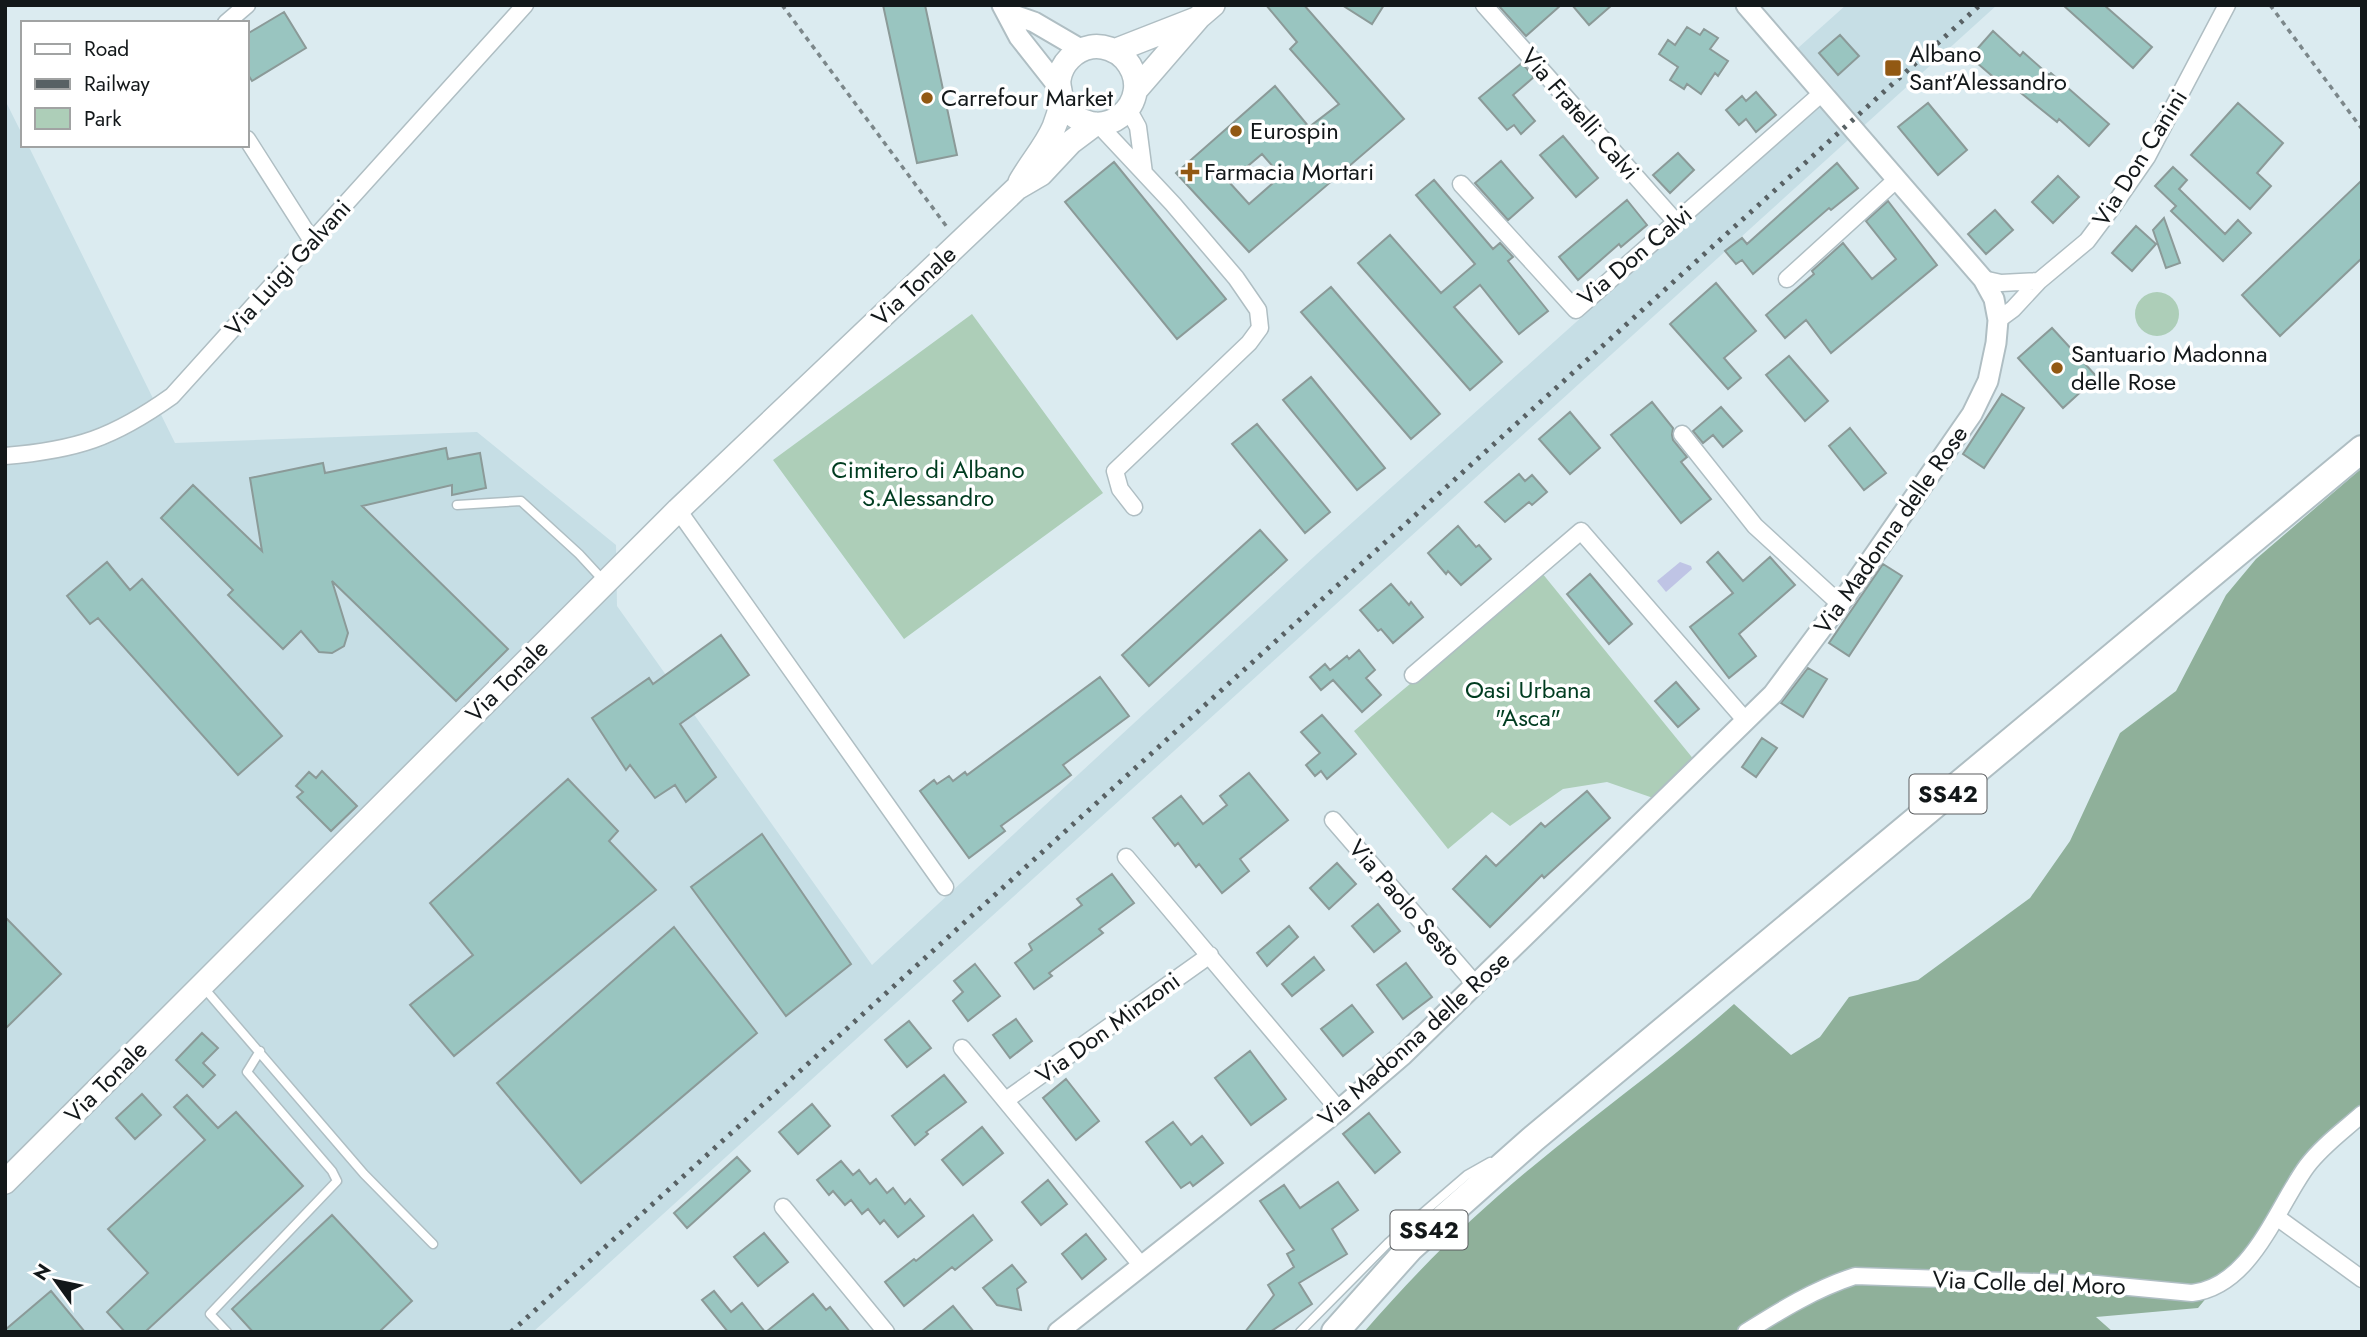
<svg xmlns="http://www.w3.org/2000/svg" width="2367" height="1337" font-family="Jost,sans-serif">
	<style>
		.built { fill: #c6dee5 }
		.green { fill: #adceb8 }
		.forest { fill: #8fb09a }
		.water { fill: #bfc4e5 }
		.building { fill: #99c5c0; stroke: #8b9a98; stroke-width: 2; fill-rule: evenodd }
		.lines { fill: none; stroke-linecap: round; stroke-linejoin: round }
		.service-casing { stroke: #afbec3; stroke-width: 11 }
		.minor-casing { stroke: #afbec3; stroke-width: 19 }
		.tertiary-casing { stroke: #afbec3; stroke-width: 23 }
		.secondary-casing { stroke: #afbec3; stroke-width: 26 }
		.trunk-casing { stroke: #afbec3; stroke-width: 30 }
		.path { stroke: #7c878a; stroke-width: 3.5; stroke-dasharray: 5 5; stroke-linecap: butt }
		.service { stroke: #fff; stroke-width: 8 }
		.minor { stroke: #fff; stroke-width: 16 }
		.tertiary { stroke: #fff; stroke-width: 19 }
		.secondary { stroke: #fff; stroke-width: 23 }
		.trunk { stroke: #fff; stroke-width: 26 }
		.rail { stroke: #586164; stroke-width: 5; stroke-dasharray: 3.5 7; stroke-linecap: butt }
		.poi-dot { fill: #925913; stroke: #fff; stroke-width: 2.5 }
		.labels { text-anchor: middle; stroke-width: 7; stroke-linejoin: round; paint-order: stroke }
		.shield { fill: #fff; stroke: #5a5d5f; stroke-width: 2 }
		.shield-label { font-size: 23px; font-weight: bold; fill: #13181a }
		.poi-label { font-size: 24px; fill: #13181a; stroke: #fff; text-anchor: start }
		.street-label { font-size: 24px; fill: #13181a; stroke: #fff }
		.park-label { font-size: 24px; fill: #003c20; stroke: #fff }
	</style>
	<rect width="100%" height="100%" fill="#dbebf0"/>
	<path class="built" d="M1846,5H1997L533,1332H5V100L23,136V145H28L175,443L477,432L616,545L617,606L872,965L1316,555L1835,90L1798,48Z"/>
	<path class="green" d="M2135 314a22 22 0 1 1 44 0a22 22 0 1 1-44 0Z
		M972,314L1103,493L904,639L773,460Z
		M1542,573L1695,761L1656,799L1607,782L1563,789L1510,826L1492,812L1448,849L1354,731Z"/>
	<path class="forest" d="M2362,468V1114L2315,1145L2291,1173L2272,1219L2198,1308L2096,1317L2113,1332H1364C1415,1273 1471,1217 1531,1168C1598,1112 1669,1062 1734,1004L1791,1055L1820,1037L1849,997L1918,980L2030,898L2070,841L2120,733L2176,691L2226,595L2256,559Z"/>
	<path class="water" d="M1680,562L1691,566L1692,569L1666,592L1657,581Z"/>
	<path class="building" d="M883,5H925L957,155L917,163Z
		M1266,5H1304L1404,119L1249,252L1176,173L1275,86L1309,127L1339,104L1290,49L1297,42ZM1262,154L1281,176L1249,204L1229,182Z
		M1342,5H1384L1372,24Z
		M1498,5H1561L1526,36Z
		M1572,5H1612L1589,25Z
		M2063,5H2104L2152,47L2133,68Z
		M284,12L306,48L252,81L247,73V34Z
		M1687,27L1700,35L1704,29L1718,38L1710,49L1728,61L1718,76L1715,73L1701,94L1687,84L1684,89L1670,80L1678,67L1659,54L1668,40L1675,45Z
		M1993,31L2020,56L2023,52L2049,75L2051,73L2109,124L2089,146L2059,119L2057,122L2001,77L1998,81L1970,57Z
		M1840,35L1859,56L1838,75L1819,53Z
		M1522,63L1534,77L1513,95L1535,121L1521,134L1514,125L1507,130L1479,98Z
		M1756,92L1776,115L1756,132L1746,119L1739,125L1726,110L1742,96L1746,101Z
		M1928,103L1967,150L1938,175L1898,127Z
		M2238,103L2283,143L2257,173L2271,186L2250,209L2191,155Z
		M1563,136L1598,178L1576,197L1540,155Z
		M1678,153L1694,170L1670,193L1653,175Z
		M1501,161L1533,198L1508,220L1475,183Z
		M1114,162L1226,299L1177,339L1065,202Z
		M1837,163L1858,188L1831,210L1829,208L1753,274L1742,260L1736,264L1725,251L1742,238L1747,244Z
		M2173,167L2187,180L2179,189L2225,234L2238,220L2251,233L2223,261L2171,211L2176,206L2155,186Z
		M2058,176L2079,197L2053,223L2032,202Z
		M1434,180L1493,249L1500,243L1513,257L1508,261L1548,311L1519,334L1480,285L1454,307L1502,362L1470,390L1358,263L1390,235L1441,293L1475,264L1416,195Z
		M2362,180V258L2280,336L2242,295Z
		M1627,200L1647,225L1621,247L1619,244L1578,280L1559,257Z
		M1888,201L1937,265L1831,353L1806,320L1785,338L1766,315L1814,274L1812,271L1843,243L1872,279L1896,259L1866,221Z
		M1995,210L2013,230L1986,254L1968,234Z
		M2164,218L2180,263L2166,268L2153,230Z
		M2136,226L2156,244L2132,271L2112,253Z
		M1716,283L1756,331L1724,358L1741,378L1728,389L1670,324Z
		M1331,287L1440,414L1411,439L1301,312Z
		M2052,328L2097,377L2063,408L2018,358Z
		M1789,356L1828,401L1805,421L1766,375Z
		M1311,377L1385,468L1357,490L1283,400Z
		M2002,394L2024,408L1984,468L1963,454Z
		M1652,402L1673,428L1672,435L1673,440L1687,457L1681,462L1711,499L1681,523L1611,435Z
		M1721,407L1742,431L1723,447L1713,435L1703,443L1693,431Z
		M1570,412L1600,448L1570,474L1539,439Z
		M1257,424L1330,512L1305,533L1232,444Z
		M1850,428L1886,473L1864,490L1829,446Z
		M446,448L448,459L480,453L486,488L452,495V485L362,506L508,649L456,701L332,581L348,633L344,646L332,653L319,652L301,631L283,649L228,595L233,590L161,518L193,485L262,551L250,478L323,463L325,473Z
		M1519,474L1525,481L1532,475L1547,492L1532,505L1529,502L1505,522L1485,502Z
		M1458,526L1476,547L1479,545L1491,559L1461,585L1448,571L1446,574L1428,553Z
		M1260,530L1287,560L1149,686L1122,655Z
		M1718,552L1743,581L1770,557L1795,585L1739,634L1756,656L1729,678L1690,627L1733,593L1707,562Z
		M107,562L130,590L142,579L282,736L238,775L98,618L90,624L67,596Z
		M1883,564L1902,576L1849,656L1829,643Z
		M1590,574L1632,624L1609,644L1567,594Z
		M1391,584L1409,605L1411,602L1423,617L1393,643L1381,629L1378,631L1360,610Z
		M721,635L749,675L680,724L716,777L686,802L675,785L655,798L630,765L626,770L592,718L649,678L653,684Z
		M1359,650L1375,670L1366,678L1381,695L1362,712L1333,680L1321,690L1310,677L1325,664L1330,670L1347,656L1349,659Z
		M1808,668L1827,679L1803,717L1781,703Z
		M1100,677L1129,716L1063,765L1071,775L1001,826L1005,831L969,858L920,791L934,780L937,784L949,776L953,781L965,772L967,775Z
		M1676,682L1699,709L1678,727L1655,701Z
		M1322,715L1356,754L1327,779L1321,771L1315,776L1306,765L1320,753L1301,732Z
		M1762,738L1777,748L1756,777L1742,767Z
		M322,771L357,806L331,831L297,797L303,792L296,786L309,772L316,778Z
		M1249,773L1288,820L1240,859L1249,871L1222,893L1199,864L1196,867L1178,843L1175,846L1153,818L1181,796L1203,824L1227,805L1220,796Z
		M568,779L618,831L609,841L656,890L454,1056L410,1005L473,955L430,903Z
		M1587,791L1610,818L1544,878L1542,875L1490,927L1453,889L1486,856L1496,866L1541,823L1545,827Z
		M762,834L851,964L786,1016L691,887Z
		M1337,863L1356,884L1329,909L1310,888Z
		M1112,874L1134,903L1099,929L1103,933L1049,973L1052,976L1034,989L1015,963L1032,950L1029,944L1082,905L1077,899Z
		M1378,904L1400,931L1374,952L1352,926Z
		M5,917L61,974L5,1029Z
		M1289,926L1298,937L1267,966L1257,953Z
		M674,927L757,1033L581,1183L497,1083Z
		M1314,957L1324,970L1292,996L1282,984Z
		M1406,963L1432,997L1403,1019L1377,985Z
		M975,964L1000,996L968,1021L953,1001L963,992L954,981Z
		M1352,1005L1373,1032L1343,1056L1321,1029Z
		M1016,1019L1032,1041L1010,1058L993,1035Z
		M909,1021L931,1048L907,1067L885,1040Z
		M202,1033L218,1048L203,1063L215,1075L203,1087L176,1060Z
		M1250,1051L1286,1099L1251,1125L1215,1078Z
		M944,1075L966,1102L926,1132L928,1134L915,1145L892,1116Z
		M1066,1079L1099,1121L1076,1140L1043,1098Z
		M142,1094L161,1115L135,1139L116,1118Z
		M187,1095L218,1128L236,1112L303,1186L145,1332H125L107,1312L148,1273L108,1229L205,1140L174,1107Z
		M812,1104L830,1126L798,1154L779,1132Z
		M1369,1113L1400,1152L1375,1173L1343,1134Z
		M1173,1122L1191,1145L1202,1136L1223,1163L1193,1186L1190,1182L1181,1188L1146,1142Z
		M982,1127L1003,1153L963,1185L942,1160Z
		M737,1157L750,1171L687,1228L674,1213Z
		M841,1161L853,1175L859,1170L870,1184L876,1179L887,1193L893,1188L905,1204L910,1199L924,1216L898,1237L884,1220L880,1224L868,1209L862,1214L851,1200L845,1205L833,1191L829,1195L817,1180Z
		M1048,1180L1067,1204L1041,1225L1022,1202Z
		M1338,1182L1358,1210L1332,1229L1347,1254L1299,1283L1312,1304L1270,1332H1245L1274,1295L1268,1285L1294,1267L1287,1254L1294,1250L1260,1201L1284,1185L1300,1208Z
		M332,1215L412,1301L379,1332H253L232,1309Z
		M973,1215L992,1240L955,1270L952,1267L904,1306L885,1282L914,1259L916,1261Z
		M764,1233L788,1262L758,1286L734,1257Z
		M1086,1234L1106,1259L1082,1279L1062,1254Z
		M1012,1265L1026,1282L1017,1289L1021,1310L997,1305L983,1288Z
		M51,1291L85,1332H5V1330Z
		M714,1291L731,1312L742,1303L765,1332H728L702,1300Z
		M813,1294L826,1310L830,1307L850,1332H766Z
		M953,1306L974,1332H921Z"/>
	<g class="lines">
		<defs>
			<path id="service" d="M457,505L521,501L579,554L603,580
				M204,988L364,1174L433,1244
				M227,1332L210,1314L337,1181L332,1171L247,1072L260,1051
				M1300,1332L1388,1243L1467,1175L1490,1162"/>
			<path id="minor" d="M1484,5L1676,222
				M226,23L247,5
				M1128,109L1138,127L1144,173
				M1098,124L1173,204L1236,278L1258,310L1260,328L1249,343L1115,471L1120,489L1134,507
				M247,139L312,241
				M1461,184L1576,310L1822,93
				M1787,279L1897,179
				M1983,279L2001,283L2039,281
				M1998,320L2013,309L2039,281L2087,241L2111,209L2147,157L2227,5
				M1682,434L1755,526L1840,604
				M5,456C77,450 113,438 172,396L525,5
				M678,510L945,887
				M1413,675L1581,531L1746,721
				M1333,820L1476,985
				M1126,857L1339,1110
				M962,1048L1141,1265
				M1006,1100L1210,955
				M783,1207L886,1332
				M2278,1218L2362,1279
				M1746,1332C1781,1310 1815,1289 1855,1276L2097,1284L2192,1293C2252,1286 2276,1208 2307,1166C2322,1146 2343,1131 2362,1114"/>
			<path id="tertiary" d="M1002,5L1019,37L1060,89
				M1008,13L1034,22L1082,50
				M1058,1332L1339,1110L1403,1055L1773,694L1848,593L1972,414L1988,381L1996,343L1998,320L1994,299L1983,279L1746,5"/>
			<path id="secondary" d="M1114,51L1196,19
				M1135,91L1199,17L1213,5
				M1020,182C1030,164 1046,146 1054,127C1057,120 1060,109 1061,101C1062,94 1058,87 1059,80C1061,63 1075,50 1091,47C1103,45 1117,50 1125,59C1161,101 1097,156 1061,101
				M5,1182L678,510L1017,188L1041,174L1071,142L1095,124"/>
			<path id="trunk" d="M1335,1332L1410,1248L1533,1139L2362,449"/>
		</defs>
		<use href="#service" class="service-casing"/>
		<use href="#minor" class="minor-casing"/>
		<use href="#tertiary" class="tertiary-casing"/>
		<use href="#secondary" class="secondary-casing"/>
		<use href="#trunk" class="trunk-casing"/>
		<path class="path" d="M782,5L947,227
			M2270,5L2362,129"/>
		<use href="#service" class="service"/>
		<use href="#minor" class="minor"/>
		<use href="#tertiary" class="tertiary"/>
		<use href="#secondary" class="secondary"/>
		<use href="#trunk" class="trunk"/>
		<path class="rail" d="M511,1332L1980,5"/>
	</g>
	<g class="poi-dot">
		<rect x="1884" y="59" width="18" height="18" rx="3.5"/>
		<circle cx="927" cy="98" r="7"/>
		<circle cx="1236" cy="131" r="7"/>
		<path d="M1186.5 161.5h7v7h7v7h-7v7h-7v-7h-7v-7h7z"/>
		<circle cx="2057" cy="368" r="7"/>
	</g>
	<g class="labels">
		<g class="shield">
			<rect x="1909.5" y="774.5" width="77" height="39" rx="5"/>
			<rect x="1390.5" y="1210.5" width="77" height="39" rx="5"/>
		</g>
		<g class="shield-label">
			<text x="1948" y="802">SS42</text>
			<text x="1429" y="1238">SS42</text>
		</g>
		<g class="poi-label">
			<text x="1909" y="62">Albano<tspan x="1909" dy="28">Sant’Alessandro</tspan></text>
			<text x="941" y="106">Carrefour Market</text>
			<text x="1250" y="139">Eurospin</text>
			<text x="1204" y="180">Farmacia Mortari</text>
			<text x="2071" y="362">Santuario Madonna<tspan x="2071" dy="28">delle Rose</tspan></text>
		</g>
		<g class="street-label">
			<text transform="translate(1580 114) rotate(49)" y="8">Via Fratelli Calvi</text>
			<text transform="translate(2140 158) rotate(-58)" y="8">Via Don Canini</text>
			<text transform="translate(1635 256) rotate(-40)" y="8">Via Don Calvi</text>
			<text transform="translate(288 268) rotate(-48)" y="8">Via Luigi Galvani</text>
			<text transform="translate(914 286) rotate(-43)" y="8">Via Tonale</text>
			<text transform="translate(1891 530) rotate(-55)" y="8">Via Madonna delle Rose</text>
			<text transform="translate(507 681) rotate(-45)" y="8">Via Tonale</text>
			<text transform="translate(1405 903) rotate(49)" y="8">Via Paolo Sesto</text>
			<text transform="translate(1108 1028) rotate(-36)" y="8">Via Don Minzoni</text>
			<text transform="translate(1414 1039) rotate(-42)" y="8">Via Madonna delle Rose</text>
			<text transform="translate(106 1082) rotate(-45)" y="8">Via Tonale</text>
			<text transform="translate(2029 1283) rotate(2)" y="8">Via Colle del Moro</text>
		</g>
		<g class="park-label">
			<text x="928" y="478">Cimitero di Albano<tspan x="928" dy="28">S.Alessandro</tspan></text>
			<text x="1528" y="698">Oasi Urbana<tspan x="1528" dy="28">"Asca"</tspan></text>
		</g>
	</g>
	<rect width="2367" height="1337" fill="none" stroke="#13181a" stroke-width="14"/>
	<rect x="21" y="21" width="228" height="126" fill="#ffffff" stroke="#a1a3a3" stroke-width="2"/>
	<rect x="35" y="44" width="35" height="10" fill="#ffffff" stroke="#a1a3a3" stroke-width="2"/>
	<text x="84" y="56" font-size="21" fill="#13181a">Road</text>
	<rect x="35" y="79" width="35" height="10" fill="#586164" stroke="#a1a3a3" stroke-width="2"/>
	<text x="84" y="91" font-size="21" fill="#13181a">Railway</text>
	<rect x="35" y="108" width="35" height="21" fill="#adceb8" stroke="#a1a3a3" stroke-width="2"/>
	<text x="84" y="126" font-size="21" fill="#13181a">Park</text>
	<g transform="translate(56 1281) rotate(303)" stroke="#ffffff" stroke-width="5" paint-order="stroke">
	<path d="M0-5L12 26L0 18L-12 26Z" fill="#13181a"/>
	<text y="-10" font-size="19" font-weight="bold" text-anchor="middle" fill="#13181a">N</text>
	</g>
</svg>
